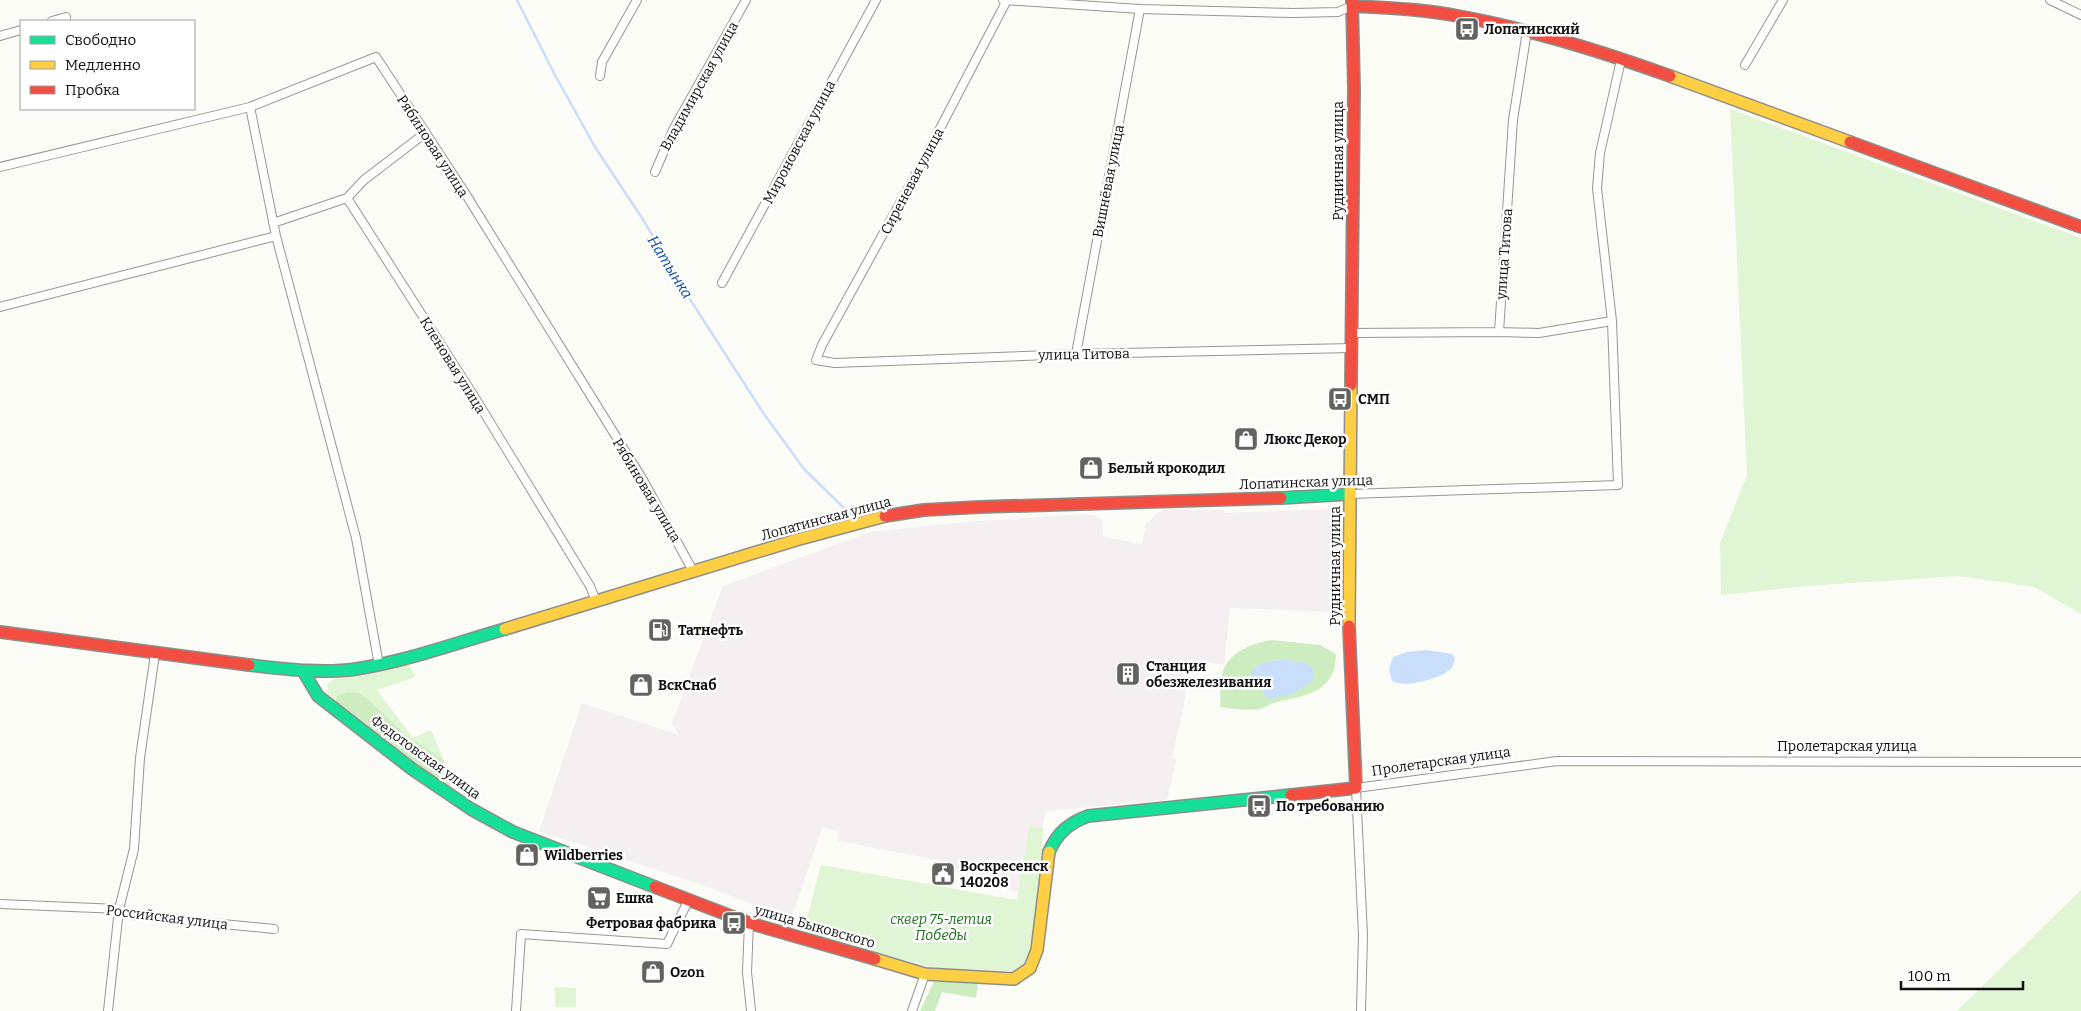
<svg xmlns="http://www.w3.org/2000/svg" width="2081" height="1011" font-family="Bitter,serif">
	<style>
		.industrial { fill: #f5eff2 }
		.green { fill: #e0f5d4 }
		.forest { fill: #cdedc1; fill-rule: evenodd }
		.water { fill: #c8defa }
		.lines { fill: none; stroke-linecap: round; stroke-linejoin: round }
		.stream { stroke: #c8defa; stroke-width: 2.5 }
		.street-casing { stroke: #969694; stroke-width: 10 }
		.fast-casing { stroke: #8d8d8a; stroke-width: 14 }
		.slow-casing { stroke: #8d8d8a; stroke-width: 14 }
		.jam-casing { stroke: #8d8d8a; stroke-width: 14 }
		.street { stroke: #fffffe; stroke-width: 8 }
		.fast { stroke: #16e098; stroke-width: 11 }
		.slow { stroke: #ffcf43; stroke-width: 11 }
		.jam { stroke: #f24e42; stroke-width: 11 }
		.labels { text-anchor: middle; stroke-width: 5; stroke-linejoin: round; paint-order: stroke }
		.poi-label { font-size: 14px; font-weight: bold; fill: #101010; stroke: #fff; text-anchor: start }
		.street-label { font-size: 14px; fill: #101010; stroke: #fff }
		.park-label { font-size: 14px; font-style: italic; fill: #187018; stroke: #fff }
		.water-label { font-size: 15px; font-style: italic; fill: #0a45b1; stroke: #fff }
	</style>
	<rect width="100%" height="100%" fill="#fcfcf6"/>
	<path class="industrial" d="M1163,509L1224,510L1223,513L1338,509V529L1333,532V535L1338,540V612L1230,608L1224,665L1191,659L1184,703L1172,758L1176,760L1167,800L1046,811L1043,828L1029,826L1019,892L978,883L979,874L947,867L948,862L838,841L839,831L822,828L791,919L702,885L539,831L582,703L679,735L672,723L723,586L870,532L966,522L1083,514L1093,515L1102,520L1103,537L1142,544L1146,524Z"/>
	<path class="green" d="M1730,109L2081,238V614L2034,587L1959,576L1808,586L1721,595L1720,543L1747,475Z
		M409,664L415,677L413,678L377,690L413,738L431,730L446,765L442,759L407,736L369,700L359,693L336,699L337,703L327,692L328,683L338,677Z
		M1029,826L1043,828L1041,892L1032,958L1014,971L936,968L803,933L821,865L1017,900Z
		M2081,890V1011H1957Z
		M555,987L576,988V1007H555Z"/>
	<path class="forest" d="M1272,640L1320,645L1336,654C1336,692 1307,695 1277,702C1270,704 1265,708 1259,709C1246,711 1232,709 1220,707C1221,697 1219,681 1223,671C1230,651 1253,643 1272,640ZM1281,659L1307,663L1264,695L1261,663Z
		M348,692L359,693L369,700L407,736L442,759L451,782L450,786L442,782L415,763L337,703L336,699L338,695Z
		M934,981L978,984L976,998L942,992L935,1011H920Z"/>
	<path class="water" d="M1426,650L1452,654L1455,658L1452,668C1442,678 1405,689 1392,681L1389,669L1393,657L1407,652Z
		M1281,659L1307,663L1314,671L1313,681L1292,694L1269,699L1264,695L1263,687L1252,678L1251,671L1261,663Z"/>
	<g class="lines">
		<path class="stream" d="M517,0L555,75L595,147L644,221L682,287L764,414L804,469L851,515"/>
		<defs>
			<path id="street" d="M1003,0L1140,9L1293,13L1338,12L1352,6
				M2050,0L2081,15
				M1006,2L922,163L822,345L816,360L835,363L1076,354L1352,348
				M52,21L66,17
				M0,36L21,30
				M1745,65L1783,0
				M600,76L602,62L637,0
				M250,107L276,236L356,538L379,665
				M0,167L250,107L376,57L465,193L643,480L693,571
				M655,172L673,130L746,0
				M347,198L364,180L424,134
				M273,223L347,198L477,401L590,586L596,601
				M722,283L876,0
				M0,307L276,236
				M1499,332L1539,333L1612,321
				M1352,333L1499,332L1513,120L1527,31
				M1076,354L1140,9
				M1350,494L1618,485L1612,321L1597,188L1600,153L1621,60
				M0,904L119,909L132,915L274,929
				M749,923L747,972L751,1011
				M108,1011L119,909L134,849L140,758L155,654
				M516,1011L521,934L667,944L689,899
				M912,1011L925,974
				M1361,1011L1363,935L1356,788L1557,761L2081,762"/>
			<path id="fast" d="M1281,498L1350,494
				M249,665C284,669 321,674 356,669C407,661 456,643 505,629
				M303,671L318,696L412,769L471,809L513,832L655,887
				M1049,852C1057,833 1069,823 1088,816L1291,795"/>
			<path id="slow" d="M1670,76L1850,142
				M1349,626L1351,385
				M505,629L796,540L885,516
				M875,959L925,974L1014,979L1030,968L1037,950L1049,852"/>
			<path id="jam" d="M1352,6C1387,8 1423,9 1458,16C1530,29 1601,51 1670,76
				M1850,142L2081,227
				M1351,385L1354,90L1352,0
				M885,516L924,510L979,507L1281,498
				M0,632L249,665
				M1291,795L1356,788L1349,626
				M655,887L749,923L875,959"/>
		</defs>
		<use href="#street" class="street-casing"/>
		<use href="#fast" class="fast-casing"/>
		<use href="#slow" class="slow-casing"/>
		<use href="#jam" class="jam-casing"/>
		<use href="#street" class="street"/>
		<use href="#fast" class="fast"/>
		<use href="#slow" class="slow"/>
		<use href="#jam" class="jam"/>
	</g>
	<defs>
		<symbol id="bus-square" viewBox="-11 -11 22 22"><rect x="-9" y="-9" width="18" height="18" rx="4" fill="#636360" stroke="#fff"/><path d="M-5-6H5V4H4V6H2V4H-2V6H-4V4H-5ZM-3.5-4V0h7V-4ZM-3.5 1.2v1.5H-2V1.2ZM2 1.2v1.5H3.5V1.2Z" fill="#fff"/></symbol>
		<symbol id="shop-square" viewBox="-11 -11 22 22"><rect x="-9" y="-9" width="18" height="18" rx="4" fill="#636360" stroke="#fff"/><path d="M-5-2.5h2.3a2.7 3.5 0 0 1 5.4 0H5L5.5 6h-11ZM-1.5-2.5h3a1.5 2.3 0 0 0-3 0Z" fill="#fff"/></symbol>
		<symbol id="fuel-square" viewBox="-11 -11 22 22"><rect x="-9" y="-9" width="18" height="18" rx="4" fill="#636360" stroke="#fff"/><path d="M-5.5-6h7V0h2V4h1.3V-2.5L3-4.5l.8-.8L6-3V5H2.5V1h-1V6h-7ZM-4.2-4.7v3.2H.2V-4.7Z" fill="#fff"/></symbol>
		<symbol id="building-square" viewBox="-11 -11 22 22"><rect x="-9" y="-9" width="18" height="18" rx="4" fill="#636360" stroke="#fff"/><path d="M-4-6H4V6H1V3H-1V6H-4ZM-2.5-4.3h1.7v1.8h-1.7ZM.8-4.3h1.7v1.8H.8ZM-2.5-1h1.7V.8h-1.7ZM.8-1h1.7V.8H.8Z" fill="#fff"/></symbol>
		<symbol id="civic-square" viewBox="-11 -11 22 22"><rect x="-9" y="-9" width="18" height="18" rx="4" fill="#636360" stroke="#fff"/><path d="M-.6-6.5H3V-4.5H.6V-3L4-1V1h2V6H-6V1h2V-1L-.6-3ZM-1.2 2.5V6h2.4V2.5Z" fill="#fff"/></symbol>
		<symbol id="supermarket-square" viewBox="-11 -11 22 22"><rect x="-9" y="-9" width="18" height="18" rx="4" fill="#636360" stroke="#fff"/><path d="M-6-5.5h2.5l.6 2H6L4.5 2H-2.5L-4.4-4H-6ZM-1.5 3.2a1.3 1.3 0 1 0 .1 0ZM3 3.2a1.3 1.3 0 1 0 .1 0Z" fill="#fff"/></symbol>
	</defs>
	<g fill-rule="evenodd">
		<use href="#bus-square" x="1453" y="15" width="28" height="28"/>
		<use href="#bus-square" x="1326" y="385" width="28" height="28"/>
		<use href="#shop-square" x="1232" y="425" width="28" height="28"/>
		<use href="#shop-square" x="1077" y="454" width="28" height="28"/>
		<use href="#fuel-square" x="646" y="616" width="28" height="28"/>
		<use href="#building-square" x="1114" y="660" width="28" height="28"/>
		<use href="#shop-square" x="627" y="671" width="28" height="28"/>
		<use href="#bus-square" x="1245" y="792" width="28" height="28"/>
		<use href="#shop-square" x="513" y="841" width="28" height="28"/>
		<use href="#civic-square" x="929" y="860" width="28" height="28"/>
		<use href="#supermarket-square" x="585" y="884" width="28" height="28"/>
		<use href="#bus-square" x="720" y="909" width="28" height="28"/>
		<use href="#shop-square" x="639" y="958" width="28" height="28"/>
	</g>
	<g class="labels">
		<g class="poi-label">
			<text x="1484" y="34">Лопатинский</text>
			<text x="1358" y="404">СМП</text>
			<text x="1264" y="444">Люкс Декор</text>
			<text x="1108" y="473">Белый крокодил</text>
			<text x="678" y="635">Татнефть</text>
			<text x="1146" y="671">Станция<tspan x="1146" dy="16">обезжелезивания</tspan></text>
			<text x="658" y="690">ВскСнаб</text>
			<text x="1276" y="811">По требованию</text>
			<text x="544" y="860">Wildberries</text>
			<text x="960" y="871">Воскресенск<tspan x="960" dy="16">140208</tspan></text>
			<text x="616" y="903">Ешка</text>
			<text x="716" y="928" text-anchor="end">Фетровая фабрика</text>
			<text x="670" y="977">Ozon</text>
		</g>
		<g class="street-label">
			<text transform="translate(699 86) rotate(-61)" y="5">Владимирская улица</text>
			<text transform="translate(799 142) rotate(-62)" y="5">Мироновская улица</text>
			<text transform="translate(433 146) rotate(57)" y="5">Рябиновая улица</text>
			<text transform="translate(1338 161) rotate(-90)" y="5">Рудничная улица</text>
			<text transform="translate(912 181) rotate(-62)" y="5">Сиреневая улица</text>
			<text transform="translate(1108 181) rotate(-79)" y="5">Вишнёвая улица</text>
			<text transform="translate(1504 254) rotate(-86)" y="5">улица Титова</text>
			<text transform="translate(1084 354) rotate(-1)" y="5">улица Титова</text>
			<text transform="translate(453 365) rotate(58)" y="5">Кленовая улица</text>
			<text transform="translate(1306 482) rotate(-2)" y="5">Лопатинская улица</text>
			<text transform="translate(647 490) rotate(59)" y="5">Рябиновая улица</text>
			<text transform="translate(826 518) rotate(-15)" y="5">Лопатинская улица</text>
			<text transform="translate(1335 566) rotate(-90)" y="5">Рудничная улица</text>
			<text x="1847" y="751">Пролетарская улица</text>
			<text transform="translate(426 757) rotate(36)" y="5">Федотовская улица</text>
			<text transform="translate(1441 761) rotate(-8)" y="5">Пролетарская улица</text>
			<text transform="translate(167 917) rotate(7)" y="5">Российская улица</text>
			<text transform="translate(815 926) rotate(16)" y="5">улица Быковского</text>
		</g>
		<g class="park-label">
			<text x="941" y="924">сквер 75-летия<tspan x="941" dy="16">Победы</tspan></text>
		</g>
		<g class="water-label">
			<text transform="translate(670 267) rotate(58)" y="5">Натынка</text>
		</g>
	</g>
	<rect x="20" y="20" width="175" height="90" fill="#ffffff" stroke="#9f9f9f"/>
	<rect x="30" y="36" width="25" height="8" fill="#16e098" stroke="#9f9f9f"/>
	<text x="65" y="45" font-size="15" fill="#101010">Свободно</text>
	<rect x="30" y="61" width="25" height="8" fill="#ffcf43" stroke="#9f9f9f"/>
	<text x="65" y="70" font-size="15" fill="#101010">Медленно</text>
	<rect x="30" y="86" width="25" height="8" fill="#f24e42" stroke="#9f9f9f"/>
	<text x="65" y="95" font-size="15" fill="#101010">Пробка</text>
	<path d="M1901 981v8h122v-8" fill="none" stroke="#101010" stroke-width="2.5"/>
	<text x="1908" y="981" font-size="15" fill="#101010" stroke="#ffffff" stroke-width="4" paint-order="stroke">100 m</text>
</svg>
